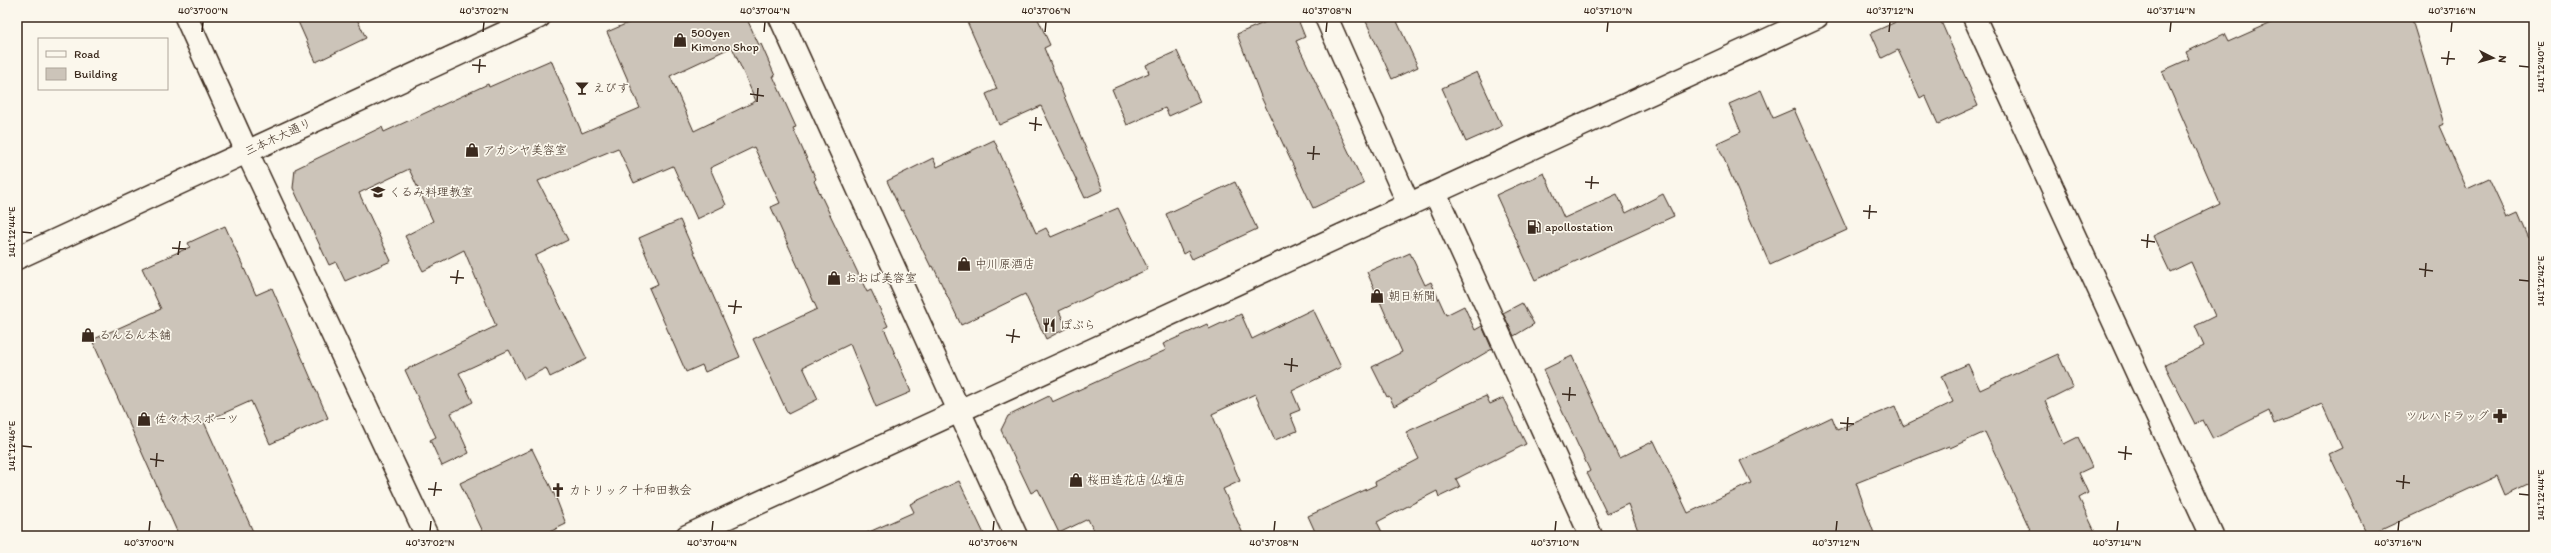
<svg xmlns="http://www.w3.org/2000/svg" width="2551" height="553" font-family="Itim,'Klee One',sans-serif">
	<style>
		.building { fill: #ccc4b9; stroke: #3b2a1e; fill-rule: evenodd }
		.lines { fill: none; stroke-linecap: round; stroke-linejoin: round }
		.minor-casing { stroke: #3b2a1e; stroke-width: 25 }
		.tertiary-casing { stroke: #3b2a1e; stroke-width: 25 }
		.trunk-casing { stroke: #3b2a1e; stroke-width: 25 }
		.minor { stroke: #fbf7ec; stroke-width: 22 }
		.tertiary { stroke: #fbf7ec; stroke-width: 22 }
		.trunk { stroke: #fbf7ec; stroke-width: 22 }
		.ticks { fill: none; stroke: #3b2a1e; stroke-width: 1.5 }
		.labels { text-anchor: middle; stroke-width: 3.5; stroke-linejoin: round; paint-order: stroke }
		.poi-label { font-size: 12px; fill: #3b2a1e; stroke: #fbf7ec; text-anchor: start }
		.street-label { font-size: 12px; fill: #3b2a1e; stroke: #fbf7ec }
		.neatline { fill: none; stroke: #3b2a1e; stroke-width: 1.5 }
		.ticks-label { font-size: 10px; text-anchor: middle; fill: #3b2a1e }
	</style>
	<rect width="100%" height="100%" fill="#fbf7ec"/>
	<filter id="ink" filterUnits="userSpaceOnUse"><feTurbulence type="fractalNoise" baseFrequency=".025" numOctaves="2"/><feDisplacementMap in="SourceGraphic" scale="8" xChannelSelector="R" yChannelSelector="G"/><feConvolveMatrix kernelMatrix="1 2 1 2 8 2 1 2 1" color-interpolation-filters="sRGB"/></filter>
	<g filter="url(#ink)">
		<path class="building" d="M296,17H356L366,38L316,62Z
			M642,17H746L759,45L761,44L775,76H773L796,127L793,128L816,179L814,181L867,292L871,290L888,326L884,328L911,392L876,407L850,344L803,367L818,399L788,414L753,339L817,309L771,207L780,203L754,147L710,168L726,205L697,219L673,166L634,183L618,148L538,181L568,240L535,256L587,359L550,377L546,368L524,379L509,350L459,373L473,402L451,413L469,453L442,466L430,440L436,437L405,370L496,326L464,250L423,271L405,236L433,221L409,169L359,193L391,261L345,281L336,262L329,265L293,188L295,169L382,127L384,132L488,84L489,87L551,60L582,133L640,108L607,32ZM732,47L756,101L694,131L670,76Z
			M965,17H1037L1050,45L1044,48L1103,190L1085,198L1041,106L999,125L986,94L997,89Z
			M1278,17H1297L1305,37L1296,41L1364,184L1313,208L1262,99L1237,34Z
			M1364,17H1395L1418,67L1392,79Z
			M1907,17H1939L1978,106L1938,124L1925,95L1920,98L1898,50L1882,58L1871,33Z
			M2284,17H2411L2444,124L2439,126L2467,189L2489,179L2507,218L2518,213L2534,250V481L2505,495L2497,476L2368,536L2329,454L2342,448L2322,404L2274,424L2269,411L2213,439L2203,420L2195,424L2165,365L2204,346L2195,326L2215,316L2191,262L2170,272L2153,236L2220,204L2162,71L2189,59L2186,52L2224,34L2228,42Z
			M1177,51L1200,102L1169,116L1165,108L1127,125L1112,89L1149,73L1146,65Z
			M1477,72L1502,126L1466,142L1442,88Z
			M1761,90L1773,118L1794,109L1847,230L1770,265L1717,143L1741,132L1729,104Z
			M994,140L1036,233L1046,228L1051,237L1118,208L1148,269L1059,311L1067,328L1046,339L1025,294L961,325L933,266L931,267L903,210L901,211L887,181L933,158L937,167Z
			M1544,173L1564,218L1617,194L1626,213L1663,194L1674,216L1535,280L1496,195Z
			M1235,182L1257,229L1192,259L1188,251L1183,254L1166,214Z
			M680,220L740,357L705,372L702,365L686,372L649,288L658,284L639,238Z
			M225,226L256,295L272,288L328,418L270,444L251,401L204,422L255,536H179L92,340L161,309L142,268L190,247L188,243Z
			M1410,253L1425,285L1431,282L1446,315L1464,306L1475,330L1482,326L1492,349L1394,406L1389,396L1387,397L1372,367L1402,352L1367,272Z
			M1522,303L1534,324L1514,336L1503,313Z
			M1313,309L1341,367L1292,391L1300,410L1290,414L1297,431L1275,440L1255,394L1212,414L1240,481L1223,489L1244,536H1096L1088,519L1059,533L1038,489L1031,493L1001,430L1008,416L1049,396L1052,402L1166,350L1163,344L1207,324L1209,329L1241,314L1252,339Z
			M2058,354L2073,387L2045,401L2064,444L2078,437L2092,467L2079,473L2088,493L2079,498L2097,536H2033L1985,432L1950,448L1949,446L1856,483L1875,536H1640L1628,504L1607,514L1587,473L1590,471L1543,370L1572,356L1619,458L1654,441L1688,513L1751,483L1740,461L1832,417L1837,430L1895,406L1903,426L1953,402L1941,376L1968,364L1980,390Z
			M1486,396L1490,404L1503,398L1526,444L1456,479L1460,487L1439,497L1437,491L1377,522L1384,536H1317L1308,516L1376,485L1375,482L1419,459L1406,432Z
			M532,449L556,498L566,524L541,536H485L460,483Z
			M959,481L985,536H860L914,512L910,504Z"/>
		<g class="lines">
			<defs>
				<path id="minor" d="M780,17L1016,536
					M1326,17L1409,205
					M1974,17L2212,536
					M247,152L427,536
					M1435,193L1591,536"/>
				<path id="tertiary" d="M186,17L247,152
					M687,536L1817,17"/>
				<path id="trunk" d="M17,258L539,17"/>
			</defs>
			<use href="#minor" class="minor-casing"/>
			<use href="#tertiary" class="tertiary-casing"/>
			<use href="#trunk" class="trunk-casing"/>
			<use href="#minor" class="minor"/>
			<use href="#tertiary" class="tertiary"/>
			<use href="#trunk" class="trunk"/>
		</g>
	</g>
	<path class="ticks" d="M202,32L203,22M483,32L484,22M764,32L765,22M1045,32L1046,22M1326,32L1327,22M1607,32L1608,22M1889,32L1890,22M2170,32L2171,22M2451,32L2452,22M2441,58L2455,59M472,65L486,66M2447,65L2449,51M2519,66L2529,67M479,73L480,59M750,94L764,96M757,102L758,88M1029,123L1042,125M1035,131L1036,117M1307,153L1320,154M1313,160L1314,146M1585,182L1599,183M1591,189L1592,176M1863,211L1877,212M1869,219L1870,205M22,232L32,233M2141,240L2155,242M172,248L186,249M2147,248L2148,234M178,255L180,241M2419,269L2433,271M450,277L464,278M2425,277L2426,263M2519,280L2529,281M456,284L458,270M728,306L742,307M734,314L736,300M1006,335L1020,337M1012,343L1014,329M1284,364L1298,366M1291,372L1292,358M1562,394L1576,395M1569,401L1570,387M1840,423L1854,424M1847,431L1848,417M22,446L32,447M2118,452L2132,454M150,459L164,461M2125,460L2126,446M156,467L157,453M2396,481L2410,483M428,489L442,490M2403,489L2404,475M2519,494L2529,495M434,496L436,482M149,531L150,521M430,531L431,521M712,531L713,521M993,531L994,521M1274,531L1275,521M1555,531L1556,521M1836,531L1837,521M2117,531L2118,521M2398,531L2399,521"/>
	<defs>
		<symbol id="shop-bare" viewBox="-9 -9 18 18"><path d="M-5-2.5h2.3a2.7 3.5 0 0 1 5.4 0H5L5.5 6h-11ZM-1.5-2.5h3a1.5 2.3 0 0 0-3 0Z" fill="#3b2a1e" stroke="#fbf7ec" stroke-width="2.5" paint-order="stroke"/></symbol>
		<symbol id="bar-bare" viewBox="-9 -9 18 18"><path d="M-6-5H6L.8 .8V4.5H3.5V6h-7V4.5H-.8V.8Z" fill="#3b2a1e" stroke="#fbf7ec" stroke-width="2.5" paint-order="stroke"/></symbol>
		<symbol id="school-bare" viewBox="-9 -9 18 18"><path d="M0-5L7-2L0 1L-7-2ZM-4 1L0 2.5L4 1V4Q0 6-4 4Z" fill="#3b2a1e" stroke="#fbf7ec" stroke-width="2.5" paint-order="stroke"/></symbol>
		<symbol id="fuel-bare" viewBox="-9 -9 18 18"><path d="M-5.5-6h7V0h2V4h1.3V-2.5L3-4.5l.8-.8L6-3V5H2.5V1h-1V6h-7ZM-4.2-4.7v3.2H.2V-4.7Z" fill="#3b2a1e" stroke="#fbf7ec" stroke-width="2.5" paint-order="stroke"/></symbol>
		<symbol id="restaurant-bare" viewBox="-9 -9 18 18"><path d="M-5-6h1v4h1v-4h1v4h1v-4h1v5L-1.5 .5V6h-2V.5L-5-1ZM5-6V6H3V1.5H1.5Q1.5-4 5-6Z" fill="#3b2a1e" stroke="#fbf7ec" stroke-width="2.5" paint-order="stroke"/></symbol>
		<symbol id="pharmacy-bare" viewBox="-9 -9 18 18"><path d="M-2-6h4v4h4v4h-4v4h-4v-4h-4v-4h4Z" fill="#3b2a1e" stroke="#fbf7ec" stroke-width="2.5" paint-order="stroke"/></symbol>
		<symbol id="church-bare" viewBox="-9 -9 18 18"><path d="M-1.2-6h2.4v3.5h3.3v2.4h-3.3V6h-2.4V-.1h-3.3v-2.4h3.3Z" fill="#3b2a1e" stroke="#fbf7ec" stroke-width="2.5" paint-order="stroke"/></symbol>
	</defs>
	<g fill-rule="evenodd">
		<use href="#shop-bare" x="670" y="30" width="20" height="20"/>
		<use href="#bar-bare" x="572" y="78" width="20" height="20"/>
		<use href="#shop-bare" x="462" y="140" width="20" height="20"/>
		<use href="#school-bare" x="368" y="182" width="20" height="20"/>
		<use href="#fuel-bare" x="1524" y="217" width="20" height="20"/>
		<use href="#shop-bare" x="954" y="254" width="20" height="20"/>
		<use href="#shop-bare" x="824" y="268" width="20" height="20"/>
		<use href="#shop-bare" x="1367" y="286" width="20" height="20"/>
		<use href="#restaurant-bare" x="1039" y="315" width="20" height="20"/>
		<use href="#shop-bare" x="78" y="325" width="20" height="20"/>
		<use href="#pharmacy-bare" x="2490" y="406" width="20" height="20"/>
		<use href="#shop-bare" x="134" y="409" width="20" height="20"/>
		<use href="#shop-bare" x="1066" y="470" width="20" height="20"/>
		<use href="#church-bare" x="548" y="480" width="20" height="20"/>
	</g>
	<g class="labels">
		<g class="poi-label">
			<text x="691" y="37">500yen<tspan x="691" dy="14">Kimono Shop</tspan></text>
			<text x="593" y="92">えびす</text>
			<text x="483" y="154">アカシヤ美容室</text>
			<text x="389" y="196">くるみ料理教室</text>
			<text x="1545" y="231">apollostation</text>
			<text x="975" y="268">中川原酒店</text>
			<text x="845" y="282">おおば美容室</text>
			<text x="1388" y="300">朝日新聞</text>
			<text x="1060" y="329">ぽぷら</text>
			<text x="99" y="339">るんるん本舗</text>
			<text x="2489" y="420" text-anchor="end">ツルハドラッグ</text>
			<text x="155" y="423">佐々木スポーツ</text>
			<text x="1087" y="484">桜田造花店 仏壇店</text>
			<text x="569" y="494">カトリック 十和田教会</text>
		</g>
		<g class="street-label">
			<text transform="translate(278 137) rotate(-25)" y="4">三本木大通り</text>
		</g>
	</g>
	<rect width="2551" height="553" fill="none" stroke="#fbf7ec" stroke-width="44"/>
	<rect x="38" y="38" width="130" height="52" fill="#fbf7ec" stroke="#aea59a"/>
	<rect x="46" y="51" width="20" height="6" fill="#fbf7ec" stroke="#aea59a"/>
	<text x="74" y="58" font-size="12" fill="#3b2a1e">Road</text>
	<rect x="46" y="68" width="20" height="12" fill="#ccc4b9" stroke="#aea59a"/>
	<text x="74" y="78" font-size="12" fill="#3b2a1e">Building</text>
	<g transform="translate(2493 58) rotate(96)" stroke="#fbf7ec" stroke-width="3" paint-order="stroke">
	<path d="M0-3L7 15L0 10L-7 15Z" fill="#3b2a1e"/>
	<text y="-6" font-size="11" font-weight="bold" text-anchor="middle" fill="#3b2a1e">N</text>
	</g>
	<rect x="22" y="22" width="2507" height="509" class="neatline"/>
	<g class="ticks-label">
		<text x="203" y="14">40°37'00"N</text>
		<text x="484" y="14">40°37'02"N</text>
		<text x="765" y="14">40°37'04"N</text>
		<text x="1046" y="14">40°37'06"N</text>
		<text x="1327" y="14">40°37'08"N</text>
		<text x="1608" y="14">40°37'10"N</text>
		<text x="1890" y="14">40°37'12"N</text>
		<text x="2171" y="14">40°37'14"N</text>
		<text x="2452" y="14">40°37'16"N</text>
		<text transform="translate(2540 67) rotate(-90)" y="4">141°12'40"E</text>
		<text transform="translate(11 232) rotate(-90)" y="4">141°12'44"E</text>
		<text transform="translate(2540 281) rotate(-90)" y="4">141°12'42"E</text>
		<text transform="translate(11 446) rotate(-90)" y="4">141°12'46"E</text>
		<text transform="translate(2540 495) rotate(-90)" y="4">141°12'44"E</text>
		<text x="149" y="546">40°37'00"N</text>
		<text x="430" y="546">40°37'02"N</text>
		<text x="712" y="546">40°37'04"N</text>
		<text x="993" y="546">40°37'06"N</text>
		<text x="1274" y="546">40°37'08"N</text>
		<text x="1555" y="546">40°37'10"N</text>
		<text x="1836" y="546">40°37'12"N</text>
		<text x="2117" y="546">40°37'14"N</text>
		<text x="2398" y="546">40°37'16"N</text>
	</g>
</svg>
